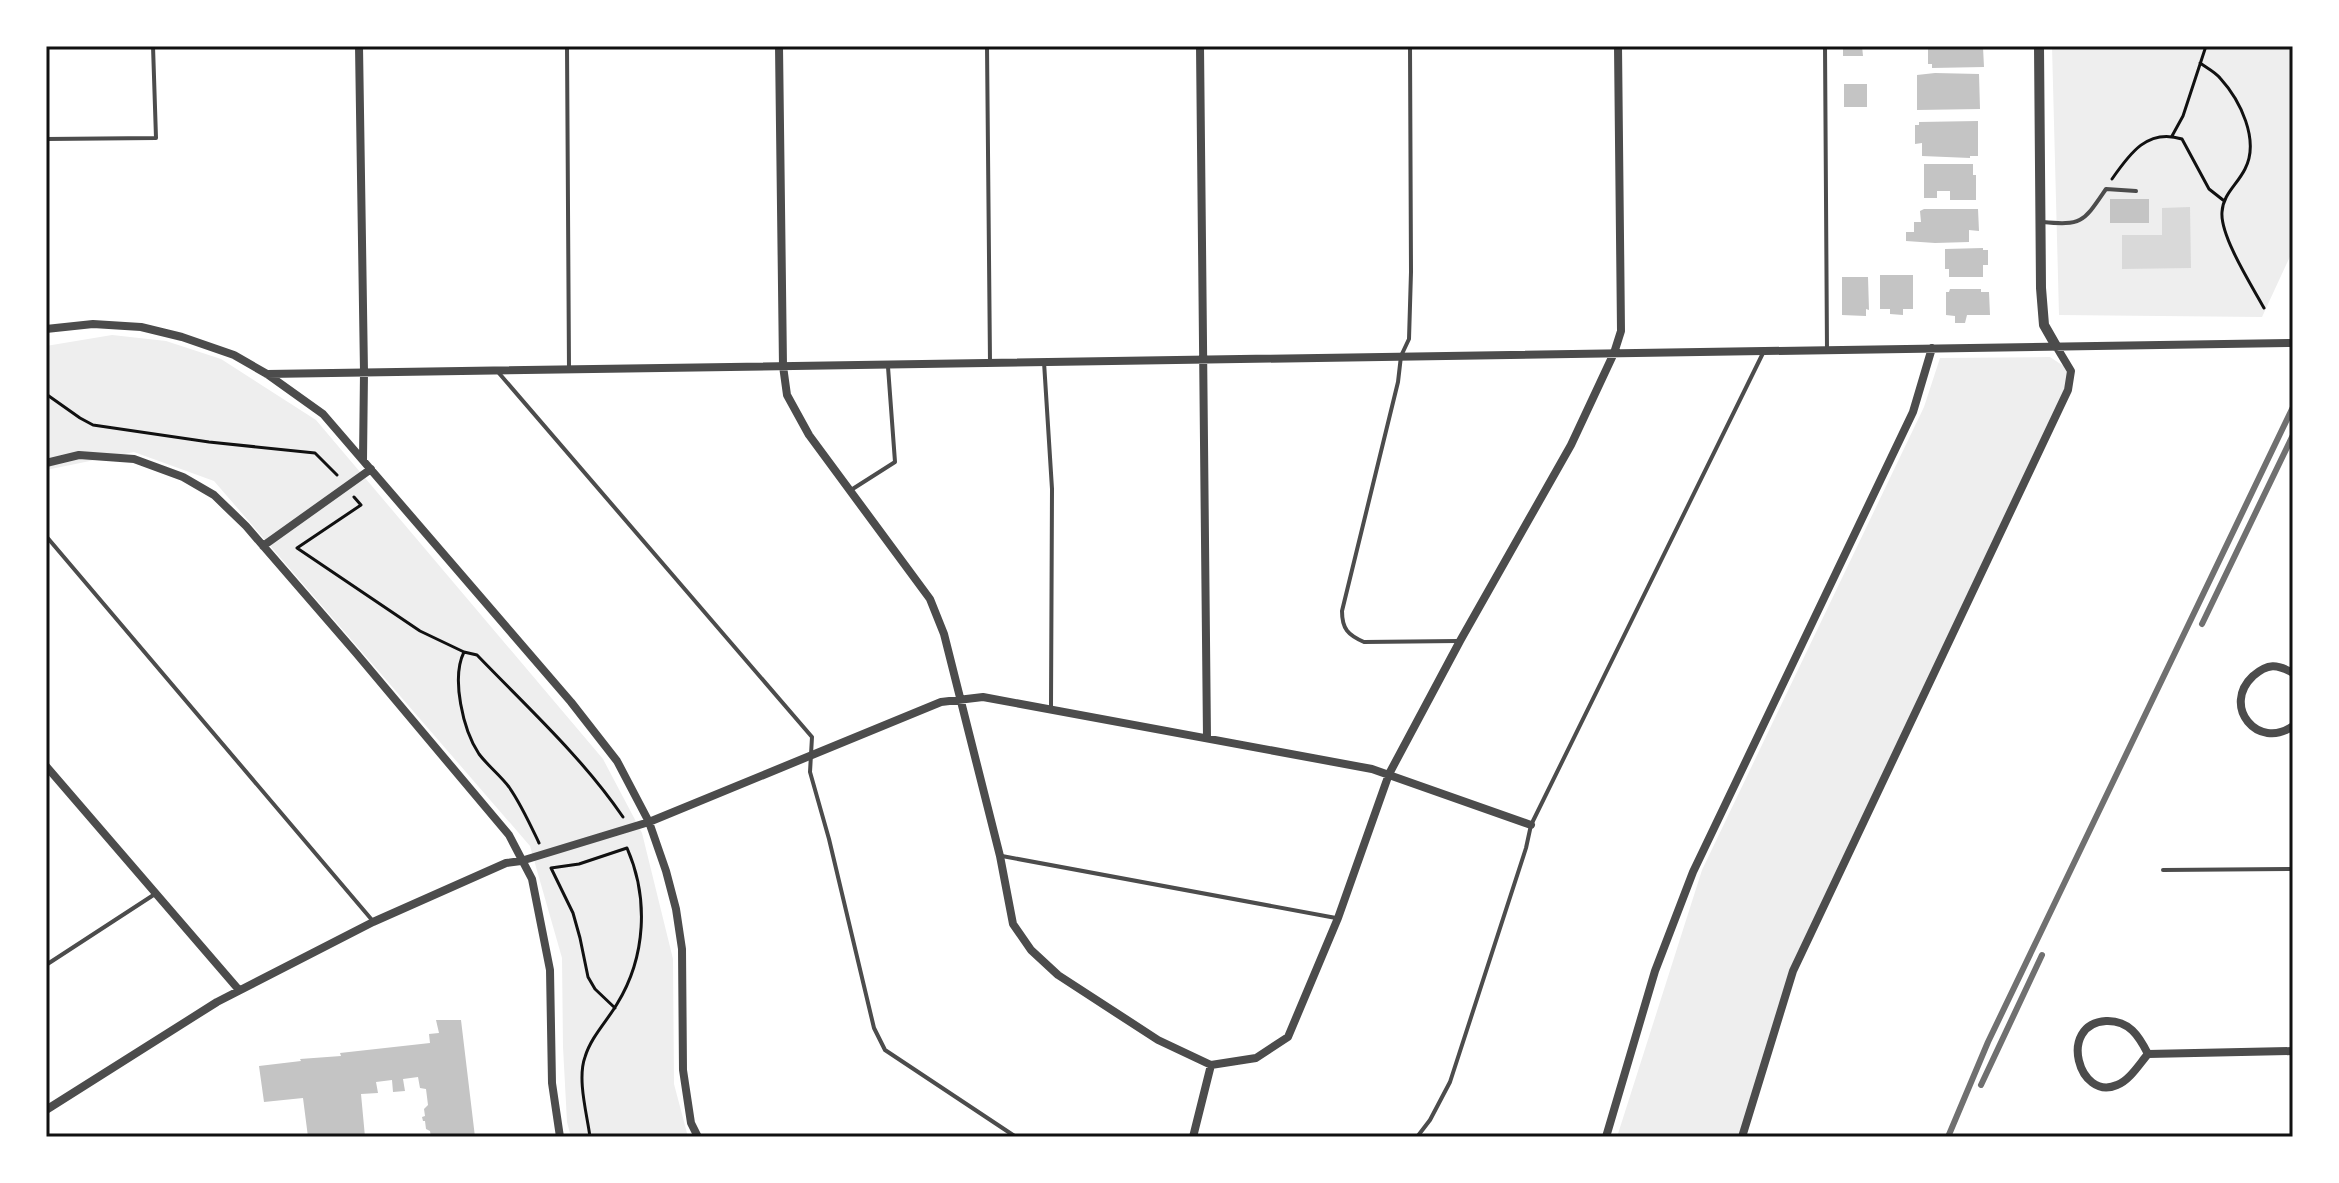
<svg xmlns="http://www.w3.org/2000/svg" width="2339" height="1183" font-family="Helvetica,sans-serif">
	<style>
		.green { fill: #eee }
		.water { fill: #d9d9d9 }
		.building { fill: #c4c4c4 }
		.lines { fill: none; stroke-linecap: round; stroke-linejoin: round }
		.path { stroke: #111; stroke-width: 3 }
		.service { stroke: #4c4c4c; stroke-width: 4 }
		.minor { stroke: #4c4c4c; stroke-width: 8 }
		.tertiary { stroke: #4c4c4c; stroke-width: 10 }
		.rail { stroke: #707070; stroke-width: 6 }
		.neatline { fill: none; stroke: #111; stroke-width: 3 }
	</style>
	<rect width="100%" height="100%" fill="#fff"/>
	<path class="green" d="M2052,46H2293V250L2262,317L2059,315Z
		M112,335L166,341L221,359L316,420L603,759L642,833L673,959L674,1084L688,1137H571L567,1122L563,1047L562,958L530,846L214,481L134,452L46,470V346Z
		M2050,357L2071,371L2068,390L1793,971L1742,1137H1617L1702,870L1924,407L1940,358Z"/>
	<path class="water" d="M2190,207L2191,268L2122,269V235H2162V208Z"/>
	<path class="building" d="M1843,46H1862L1863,56H1843Z
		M1931,46L1983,47L1984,67L1932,68V64H1928V48Z
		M1935,73L1979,74L1980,109L1917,110V75Z
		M1844,84H1867V107H1844Z
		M1978,121V156H1970V158L1922,156V143L1915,144V125H1919V122Z
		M1924,164H1973V175H1976V200H1950V191H1937V198H1924Z
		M2110,199H2149V223H2110Z
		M1924,209H1978L1979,231L1969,230V242L1935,243L1906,241V232H1914V222H1921L1920,211Z
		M1983,248V250H1988V265H1983V277H1949V269H1945V249Z
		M1880,275H1913V309H1903V315L1890,314V309H1880Z
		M1842,277H1868L1869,310L1866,309V316L1842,315Z
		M1950,289H1981V292H1989L1990,315H1967L1965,323H1955V316L1946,315V292H1949Z
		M436,1020H461L475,1137H431L430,1131L426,1129L425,1121H423L422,1117L425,1116L424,1109L428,1105L426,1089L420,1088L418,1077L403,1079L405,1091L393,1092L392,1080L376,1082L378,1093L361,1094L365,1137H308L303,1098L264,1102L259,1066L301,1061L300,1059L341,1056L340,1053L430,1043L429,1034L439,1033Z"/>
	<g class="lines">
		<path class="path" d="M2200,63C2207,68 2215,72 2220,78C2240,100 2260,140 2245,169C2237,185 2223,194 2222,212C2220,236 2252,286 2264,308
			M2172,136L2183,116L2206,46
			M2112,179C2130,153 2148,128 2182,139L2209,189L2223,200
			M46,394L80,418L93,425L209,442L315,453L337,475
			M354,497L361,505L297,548L420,631L464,652C451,678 463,730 479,754C488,766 500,775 509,787C521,804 530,824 539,843
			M464,652L477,655C527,707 582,757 623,817
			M590,1137C587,1114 577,1079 585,1057C591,1037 607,1021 617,1004C646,957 649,898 627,848L579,864L551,868L573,913L580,938L588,977L595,989L615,1008"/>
		<path class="service" d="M567,46L569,369
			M987,46L990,363
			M1410,46L1411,272L1409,339L1401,356L1398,382L1342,611C1342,629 1348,635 1364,642L1458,641
			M1825,46L1827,350
			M46,139L156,138L153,46
			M2043,222C2083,226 2084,221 2106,189L2136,191
			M1044,362L1052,489L1051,708
			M498,372L812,737L810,772L829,839L874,1028L885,1050L1016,1137
			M851,490L895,462L888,367
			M46,536L372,920
			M1002,856L1336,918
			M2163,870L2293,869
			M46,965L155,894
			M1417,1137L1430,1120L1450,1082L1526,848L1531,825L1764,351"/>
		<path class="minor" d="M359,46L364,372L363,460
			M779,46L783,366L787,395L809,435L930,599L944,634L1000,856L1013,924L1031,950L1058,975L1158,1040L1211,1065
			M1200,46L1207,738
			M46,329L93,324L141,327L182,337L234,355L267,374L323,414L571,702L617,761L649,822L666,871L676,909L682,949L683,1070L691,1123L698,1137
			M267,374L2293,343
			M46,463L79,455L134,459L183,477L214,495L246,526L356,653L509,835L532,879L550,970L552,1083L560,1137
			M263,546L371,469
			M2293,673C2277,664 2268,663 2253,676C2221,706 2258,751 2293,726
			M46,766L239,990
			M2148,1054C2139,1036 2129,1020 2106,1021C2057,1024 2079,1102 2117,1085C2130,1080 2140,1063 2148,1054L2293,1051
			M1211,1065L1256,1058L1288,1037L1338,918L1389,774L1460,641L1571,445L1614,353L1621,331L1618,46
			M46,1110L217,1002L373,922L506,863L521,861L649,822L941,702L983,697L1372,769L1531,825
			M1193,1137L1211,1065
			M1606,1137L1655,971L1693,872L1913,412L1932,348
			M1742,1137L1793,971L2068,390L2071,371L2056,346"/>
		<path class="tertiary" d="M2039,46L2041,288L2044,325L2056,346"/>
		<path class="rail" d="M2202,624L2293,435
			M1981,1085L2042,955
			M1948,1137L1988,1042L2293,407"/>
	</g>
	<rect width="2339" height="1183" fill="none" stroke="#ffffff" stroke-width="96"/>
	<rect x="48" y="48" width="2243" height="1087" class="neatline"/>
</svg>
